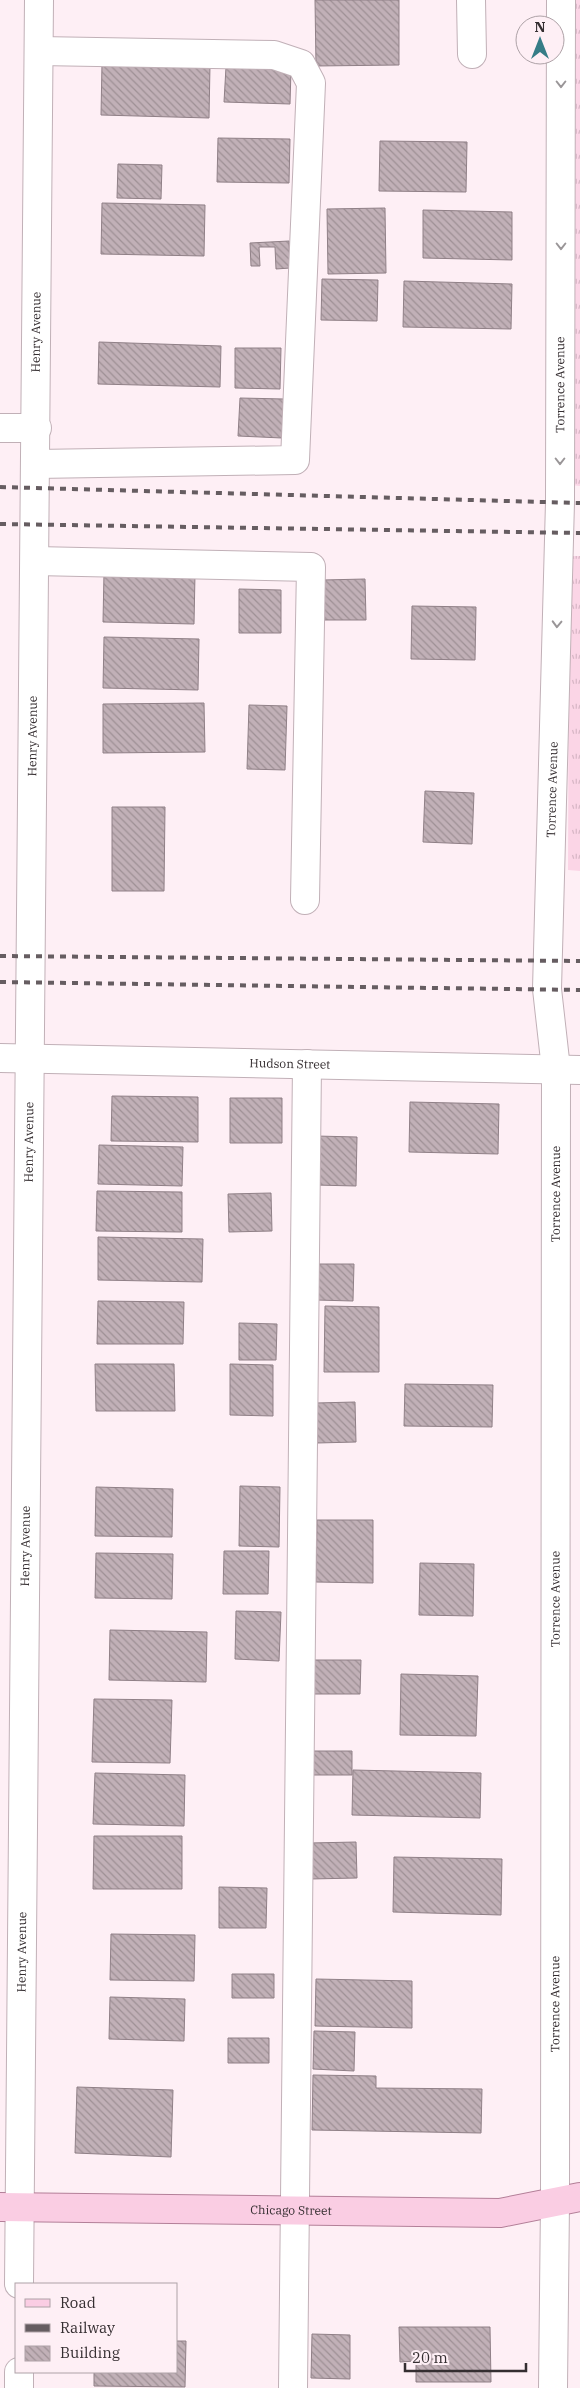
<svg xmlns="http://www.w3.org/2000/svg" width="580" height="2388" font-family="'IBM Plex Serif',serif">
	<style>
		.grass { fill: url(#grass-tufts) }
		.building { fill: url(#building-back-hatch); stroke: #908087 }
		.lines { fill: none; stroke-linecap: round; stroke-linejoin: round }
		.minor-casing { stroke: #c1b0b7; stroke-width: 30 }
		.major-casing { stroke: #b37f98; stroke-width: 30 }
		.minor { stroke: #fff; stroke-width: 28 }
		.major { stroke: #facde3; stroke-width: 28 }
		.rail { stroke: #665d61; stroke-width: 4; stroke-dasharray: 6 6; stroke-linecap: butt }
		.oneway { stroke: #9a9698 }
		.labels { text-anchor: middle; stroke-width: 5; stroke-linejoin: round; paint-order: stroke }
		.street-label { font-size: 12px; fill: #352e31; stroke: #feeff5 }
	</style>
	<defs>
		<pattern id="grass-tufts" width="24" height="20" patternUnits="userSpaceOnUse" patternTransform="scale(1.25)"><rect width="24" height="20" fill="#fbd5e6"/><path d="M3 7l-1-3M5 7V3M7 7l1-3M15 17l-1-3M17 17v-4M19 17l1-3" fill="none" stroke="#d8b7c6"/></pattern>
		<pattern id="building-back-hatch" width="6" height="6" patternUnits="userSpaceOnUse" patternTransform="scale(1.25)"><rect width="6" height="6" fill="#c1b0b7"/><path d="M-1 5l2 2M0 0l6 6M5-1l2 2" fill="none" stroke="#9e9095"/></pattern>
	</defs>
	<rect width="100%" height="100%" fill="#feeff5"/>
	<path class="grass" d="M573,0H580V486L571,485Z
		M569,556H580V871L568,870Z"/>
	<path class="building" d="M315,0H399V65L316,66Z
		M102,63L210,65L209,118L101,115Z
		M226,67L291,69L290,104L224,102Z
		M218,138L290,139L289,183L217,182Z
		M380,141L467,142L466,192L379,191Z
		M118,164L162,165L161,199L117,198Z
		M102,203L205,205L204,256L101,254Z
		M385,208L386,273L328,274L327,209Z
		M423,210L512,212V260L423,258Z
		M289,241L290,268L276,269L275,247H259L260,266H251L250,243Z
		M322,279L378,280L377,321L321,320Z
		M404,281L512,284L511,329L403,327Z
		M99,342L221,346L220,387L98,384Z
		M235,348H281L280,389L235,388Z
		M240,398L284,399L282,438L238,436Z
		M104,573L195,574L194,624L103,622Z
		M365,579L366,620H323V580Z
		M239,589L281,590V633H239Z
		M412,606L476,607L475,660L411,659Z
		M104,637L199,639L198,690L103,688Z
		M204,703L205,752L103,753V704Z
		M249,705L287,706L285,770L247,769Z
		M425,791L474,793L472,844L423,842Z
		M112,807H165L164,891H112Z
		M112,1096L198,1097V1142L111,1141Z
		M230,1098H282V1143H230Z
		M410,1102L499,1104L498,1154L409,1152Z
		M316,1136L357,1137L356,1186L315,1185Z
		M99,1145L183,1147L182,1186L98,1184Z
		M97,1191L182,1192V1232L96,1231Z
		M271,1193L272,1231L229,1232L228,1194Z
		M98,1237L203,1239L202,1282L98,1280Z
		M317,1264H354L353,1301L316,1300Z
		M98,1301L184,1302L183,1344H97Z
		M325,1306L379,1307V1372H324Z
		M239,1323L277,1324L276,1360H239Z
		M95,1364H174L175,1411H96Z
		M230,1364L273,1365V1416L230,1415Z
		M405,1384L493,1385L492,1427L404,1426Z
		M355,1402L356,1442L317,1443L316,1403Z
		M240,1486L280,1487L279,1547L239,1546Z
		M96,1487L173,1489L172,1537L95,1536Z
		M317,1520H373V1583L316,1582Z
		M224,1551H269L268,1594H223Z
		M96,1553L173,1554L172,1599L95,1598Z
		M420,1563L474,1564L473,1616L419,1615Z
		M236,1611L281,1612L279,1661L235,1659Z
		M110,1630L207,1632L206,1682L109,1680Z
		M314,1660H361L360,1694H314Z
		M401,1674L478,1676L476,1736L400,1735Z
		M94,1699L172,1700L170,1763L92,1762Z
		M310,1751H352V1775H310Z
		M353,1770L481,1773L480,1818L352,1815Z
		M95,1773L185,1775L184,1826L93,1824Z
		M94,1836H182V1889H93Z
		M356,1842L357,1878L310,1879V1843Z
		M394,1857L502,1859L501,1915L393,1912Z
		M219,1887L267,1888L266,1928H219Z
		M111,1934L195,1935L194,1981L110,1980Z
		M232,1974H274V1998H232Z
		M316,1979L412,1981V2028L315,2026Z
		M110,1997L185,1999L184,2041L109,2039Z
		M314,2031L355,2032L354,2071L313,2069Z
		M228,2038H269V2063H228Z
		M313,2075L376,2076V2088L482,2089L481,2133L312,2130Z
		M77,2087L173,2090L171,2157L75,2153Z
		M399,2327H490L491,2382H416V2361L400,2362Z
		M312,2334L350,2335V2379L311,2378Z
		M176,2341H186L185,2387L94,2386V2372H176Z"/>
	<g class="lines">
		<defs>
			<g id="minor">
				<path d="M471,0L472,54"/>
				<path d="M0,428H37"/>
				<path d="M36,464L295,460L311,83L301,64L274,55L39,51"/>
				<path d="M35,561L311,567L305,900"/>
				<path id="s1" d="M0,1058L580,1070"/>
				<path id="s2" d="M19,2284L39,0"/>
				<path d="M19,2388V2372"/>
				<path d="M293,2388L307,1064"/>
				<path id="s3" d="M553,2388L555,2202L556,1069L547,989L560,502L561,0"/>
			</g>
			<g id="major">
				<path id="s4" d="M0,2207L500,2213L580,2197"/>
			</g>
		</defs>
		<use href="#minor" class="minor-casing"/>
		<use href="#major" class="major-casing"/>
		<use href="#minor" class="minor"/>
		<use href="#major" class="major"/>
		<path class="rail" d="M0,487L580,503
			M0,524L580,533
			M0,956L580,961
			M0,982L580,990"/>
	</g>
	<defs><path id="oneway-chevron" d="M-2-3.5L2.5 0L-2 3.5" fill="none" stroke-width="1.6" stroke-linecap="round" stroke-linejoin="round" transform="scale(1.25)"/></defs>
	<g class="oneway">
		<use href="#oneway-chevron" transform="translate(561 84) rotate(90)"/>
		<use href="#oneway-chevron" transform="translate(561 246) rotate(90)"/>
		<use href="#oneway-chevron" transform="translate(560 461) rotate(90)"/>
		<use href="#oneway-chevron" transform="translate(557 624) rotate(92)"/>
	</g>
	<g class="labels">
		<g class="street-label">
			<text dy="4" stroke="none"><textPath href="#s2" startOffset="1952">Henry Avenue</textPath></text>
			<text dy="4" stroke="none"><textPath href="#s3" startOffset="2004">Torrence Avenue</textPath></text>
			<text dy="4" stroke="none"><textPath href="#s2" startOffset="1548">Henry Avenue</textPath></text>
			<text dy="4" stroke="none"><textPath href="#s3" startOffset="1599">Torrence Avenue</textPath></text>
			<text dy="4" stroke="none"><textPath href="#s1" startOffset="290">Hudson Street</textPath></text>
			<text dy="4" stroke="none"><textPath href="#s2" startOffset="1142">Henry Avenue</textPath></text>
			<text dy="4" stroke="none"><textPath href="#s3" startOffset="1194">Torrence Avenue</textPath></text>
			<text dy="4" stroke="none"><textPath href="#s2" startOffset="738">Henry Avenue</textPath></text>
			<text dy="4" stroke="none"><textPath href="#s3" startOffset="789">Torrence Avenue</textPath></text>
			<text dy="4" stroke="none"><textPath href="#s2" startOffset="332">Henry Avenue</textPath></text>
			<text dy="4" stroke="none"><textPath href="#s3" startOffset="384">Torrence Avenue</textPath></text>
			<text dy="4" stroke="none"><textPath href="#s4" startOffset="291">Chicago Street</textPath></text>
		</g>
	</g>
	<rect x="15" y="2283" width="162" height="90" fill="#feeff5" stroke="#aea2a7"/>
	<rect x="25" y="2299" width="25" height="8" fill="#facde3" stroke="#aea2a7"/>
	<text x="60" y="2308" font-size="15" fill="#352e31">Road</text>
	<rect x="25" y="2324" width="25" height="8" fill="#665d61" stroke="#aea2a7"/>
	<text x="60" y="2333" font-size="15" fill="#352e31">Railway</text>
	<rect x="25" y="2346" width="25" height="15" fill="url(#building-back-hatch)" stroke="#aea2a7"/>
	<text x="60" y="2358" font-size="15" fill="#352e31">Building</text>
	<g transform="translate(540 40)"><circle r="24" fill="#feeff5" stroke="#aea2a7"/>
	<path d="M0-4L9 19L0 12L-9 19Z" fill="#367d87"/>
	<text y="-8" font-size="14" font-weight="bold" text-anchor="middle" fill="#352e31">N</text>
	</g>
	<path d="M405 2363v8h121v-8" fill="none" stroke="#352e31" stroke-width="2.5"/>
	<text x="412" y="2363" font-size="15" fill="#352e31" stroke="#feeff5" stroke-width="4" paint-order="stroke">20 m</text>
</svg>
